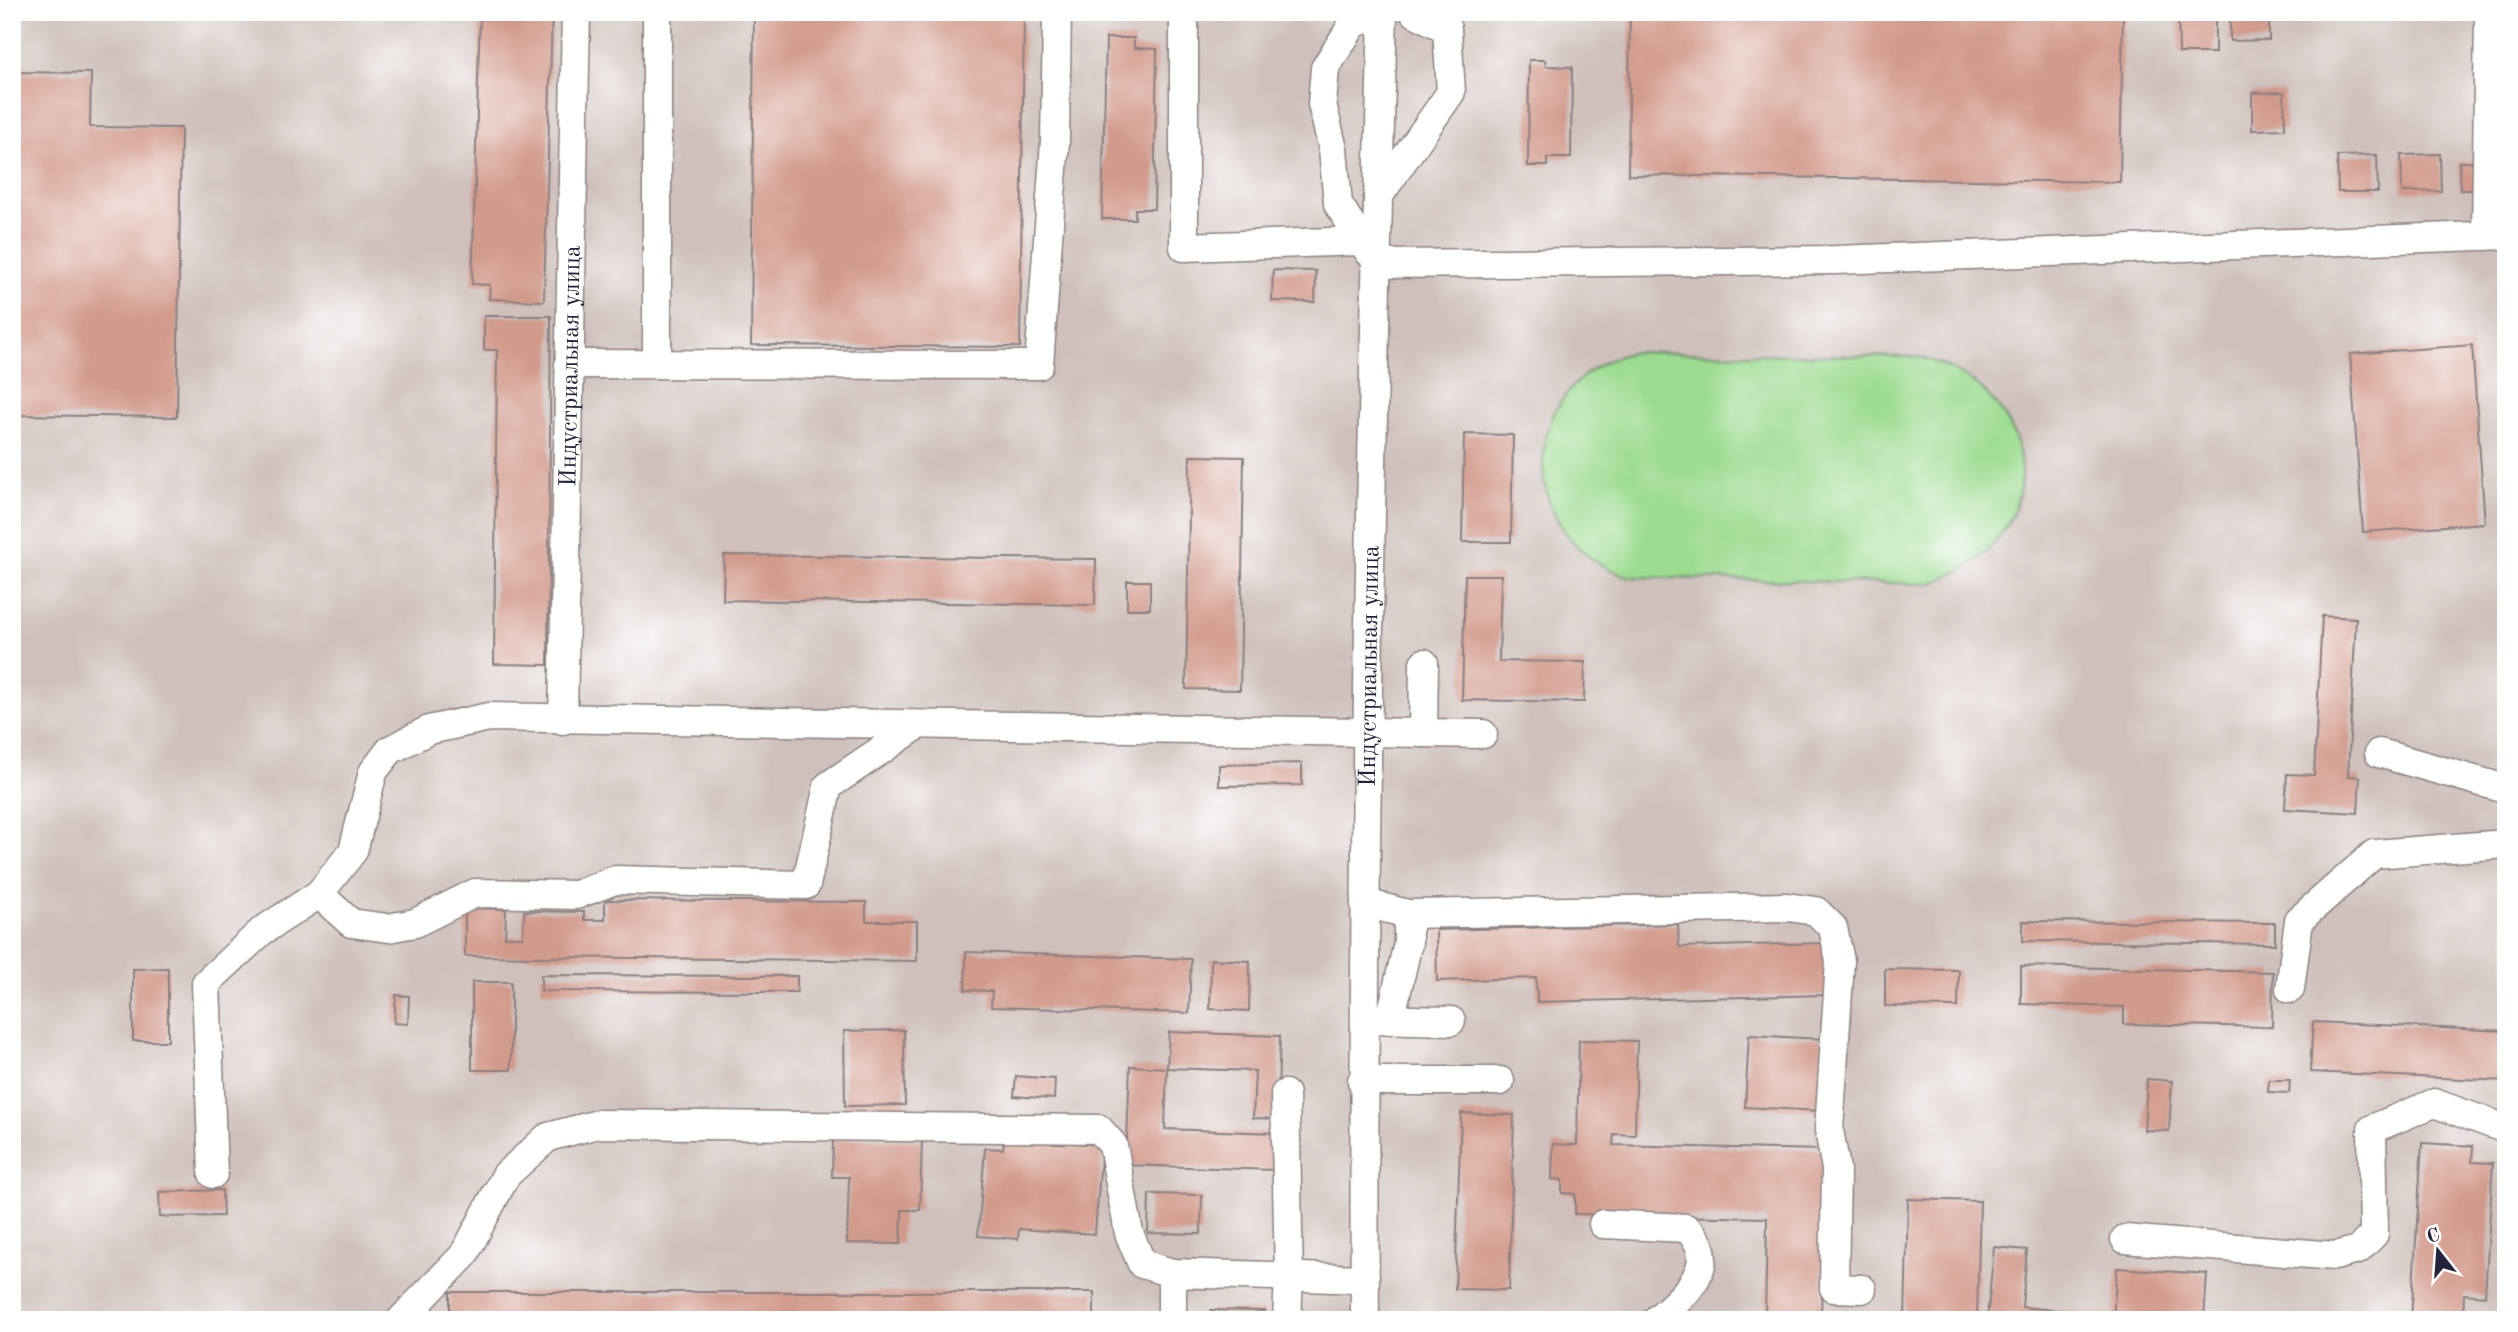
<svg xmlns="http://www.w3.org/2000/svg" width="2518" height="1332" font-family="'Old Standard TT',serif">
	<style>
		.industrial { fill: #cfc0bb }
		.green { fill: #9cdb90; stroke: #5f7e66; stroke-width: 2 }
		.building { fill: #d19a8a }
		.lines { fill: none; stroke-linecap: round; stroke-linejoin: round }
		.minor-casing { stroke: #8b8080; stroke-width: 31 }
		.minor { stroke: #fff; stroke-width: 28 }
		.labels { text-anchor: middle; stroke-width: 6; stroke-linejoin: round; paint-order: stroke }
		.street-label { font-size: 24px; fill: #22223b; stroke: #fff }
	</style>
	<rect width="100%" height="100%" fill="#fff"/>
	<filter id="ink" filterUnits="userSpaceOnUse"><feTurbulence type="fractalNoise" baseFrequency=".0143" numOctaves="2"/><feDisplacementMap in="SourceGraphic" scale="14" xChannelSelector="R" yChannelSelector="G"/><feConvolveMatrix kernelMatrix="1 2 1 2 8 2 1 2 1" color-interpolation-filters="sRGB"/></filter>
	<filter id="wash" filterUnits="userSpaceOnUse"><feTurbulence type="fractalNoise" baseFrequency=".00686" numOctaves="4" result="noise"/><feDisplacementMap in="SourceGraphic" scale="28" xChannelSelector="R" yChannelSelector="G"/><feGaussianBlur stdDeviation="1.57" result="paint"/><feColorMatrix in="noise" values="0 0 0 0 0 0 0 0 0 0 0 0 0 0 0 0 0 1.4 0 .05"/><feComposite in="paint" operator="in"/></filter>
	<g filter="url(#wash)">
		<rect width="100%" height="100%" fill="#f4dfc4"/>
		<path class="industrial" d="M12,12H2506V1320H12Z"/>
		<path class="green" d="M1633,352L1919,357C2051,392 2056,545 1928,584L1631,577C1514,544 1513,381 1633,352Z"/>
		<g id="blocks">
			<path class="building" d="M480,12H552L544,301L489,299L490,285L472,284Z
				M754,12H1024L1020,347L751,345Z
				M1630,12H2123L2120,182L1628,175Z
				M2178,12H2215V53H2179Z
				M2230,12H2269V40L2230,41Z
				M1106,38H1134V48L1157,49L1154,209H1135V219H1102Z
				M1529,60H1545L1546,66L1572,67L1571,158H1547V166H1528Z
				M12,72L91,73L90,127L181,128L177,417L12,415Z
				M2284,92L2285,129L2252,130V93Z
				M2440,154L2441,191L2402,192L2401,155Z
				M2377,155L2378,192H2338L2337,156Z
				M2459,162H2476V190H2460Z
				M1273,270L1316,271L1315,302L1272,301Z
				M484,316H551L548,665L494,664L497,350H484Z
				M2472,345L2485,523L2363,532L2350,354Z
				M1464,434L1513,435L1511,542H1462Z
				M1190,456L1244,457L1240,690L1186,689Z
				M724,555L1096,559L1095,605L723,600Z
				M1465,575H1501L1499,661L1585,662L1584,702L1462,700Z
				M1127,581H1150V609H1127Z
				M2322,616L2356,618L2348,776L2360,777L2358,813L2285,809L2287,774L2314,775Z
				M1302,763V785L1219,786V765Z
				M605,900L866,902V921H917V961L465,956V908L506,909L505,937H523L524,911L584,912V920H605Z
				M2023,921L2275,923V944L2023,941Z
				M1678,924L1679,947L1825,943L1827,995L1537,1002L1536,978L1437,981L1436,930Z
				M966,952L1191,959L1189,1013L991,1007L992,991L965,990Z
				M1211,959L1250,961L1249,1011L1210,1009Z
				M2021,966L2273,972L2272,1027L2124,1024V1007L2021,1004Z
				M168,968V1041H133V969Z
				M1885,969L1959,970L1958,1007L1885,1006Z
				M541,975L797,976V992L541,991Z
				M472,982H511V1070H472Z
				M396,995L409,996L408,1024L394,1023Z
				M2313,1022L2506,1031V1081L2310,1072Z
				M904,1030L905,1105L845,1106L844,1031Z
				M1169,1032L1280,1036L1277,1119L1253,1118L1255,1071L1167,1068Z
				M1749,1035L1823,1039L1819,1111L1745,1107Z
				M1579,1040L1637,1041L1635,1135L1614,1134L1613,1145L1825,1150L1821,1320H1765L1767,1218L1575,1214V1194L1562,1193V1180L1552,1179L1553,1144L1577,1145Z
				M1130,1066L1167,1068L1165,1129L1276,1133L1275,1170L1126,1165Z
				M1016,1076L1055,1079L1054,1099L1014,1096Z
				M2147,1079L2172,1081L2169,1131L2144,1130Z
				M2269,1080H2290L2289,1093L2268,1092Z
				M1461,1113L1514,1115L1509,1290L1455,1289Z
				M833,1138L922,1141L920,1210H902L901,1244L847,1243L849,1177H832Z
				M1004,1138L1102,1145L1095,1234L1019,1229L1018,1239L978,1236L985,1148L1003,1149Z
				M2422,1143L2473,1146L2472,1162L2493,1163L2485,1296L2464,1294L2463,1320H2411Z
				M222,1190L223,1216L160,1217L159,1192Z
				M1149,1194L1202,1195L1201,1234L1148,1233Z
				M1908,1199L1980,1201L1977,1320H1905Z
				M1994,1247L2027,1250L2022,1307L2111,1315V1320H1987Z
				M2117,1268L2207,1274L2204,1320L2113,1318Z
				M450,1292H1094V1320H450Z
				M1211,1310L1265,1311V1320H1211Z"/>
		</g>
	</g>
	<g filter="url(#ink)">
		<use href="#blocks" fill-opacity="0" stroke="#8b8080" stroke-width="2"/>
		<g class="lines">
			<defs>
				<g id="minor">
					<path d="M1184,12V247L1362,241"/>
					<path d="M1378,197L1451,92L1447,29L1414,12"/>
					<path d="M2486,236L2489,12"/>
					<path d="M1369,252L1338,204L1333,149L1322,104L1325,68L1353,24L1382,12"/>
					<path d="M1376,264L1836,260L2506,235"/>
					<path d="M569,364L1039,365L1055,141L1057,12"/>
					<path d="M657,364V12"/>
					<path id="s1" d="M563,720L576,12"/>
					<path d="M1423,733L1424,663"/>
					<path d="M2379,753L2506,789"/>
					<path d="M319,894L351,923L388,928L415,923L475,893L576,895L615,880L806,885L828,786L918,725"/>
					<path d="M1365,903L1408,914L1787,907L1816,911L1833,928L1840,961L1829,1130L1836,1169L1834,1288L1862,1289"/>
					<path d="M2290,989L2299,920L2374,854L2506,844"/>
					<path d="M1373,1019L1451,1021"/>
					<path d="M1390,1020L1408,943V914"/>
					<path d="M1362,1081H1500"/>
					<path d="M1285,1094L1289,1276L1287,1320"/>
					<path d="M213,1174L206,983L262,931L319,894L353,851L373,772L390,750L429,730L489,717L1483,734"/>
					<path d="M1603,1224L1686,1228C1725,1261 1683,1298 1656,1320"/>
					<path d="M2125,1239L2335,1256L2358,1250L2374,1234L2372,1129L2434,1103L2506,1129"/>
					<path d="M1172,1273V1320"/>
					<path d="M401,1320L464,1255L506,1175L548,1137L598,1124L1099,1129L1113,1145L1129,1233L1142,1264L1172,1273L1365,1279"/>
					<path id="s2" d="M1365,1320C1362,884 1371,448 1383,12"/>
				</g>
			</defs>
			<use href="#minor" class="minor-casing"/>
			<use href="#minor" class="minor"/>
		</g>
	</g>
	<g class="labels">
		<g class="street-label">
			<text dy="8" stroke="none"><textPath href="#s1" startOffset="354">Индустриальная улица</textPath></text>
			<text dy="8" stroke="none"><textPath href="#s2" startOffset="654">Индустриальная улица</textPath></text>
		</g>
	</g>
	<rect width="2518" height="1332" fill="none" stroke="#fff" stroke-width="42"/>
	<g transform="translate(2438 1251) rotate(343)" stroke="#ffffff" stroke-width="5" paint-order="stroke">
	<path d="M0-5L12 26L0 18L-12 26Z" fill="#22223b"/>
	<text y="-10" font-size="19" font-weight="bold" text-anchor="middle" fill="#22223b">С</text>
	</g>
</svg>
